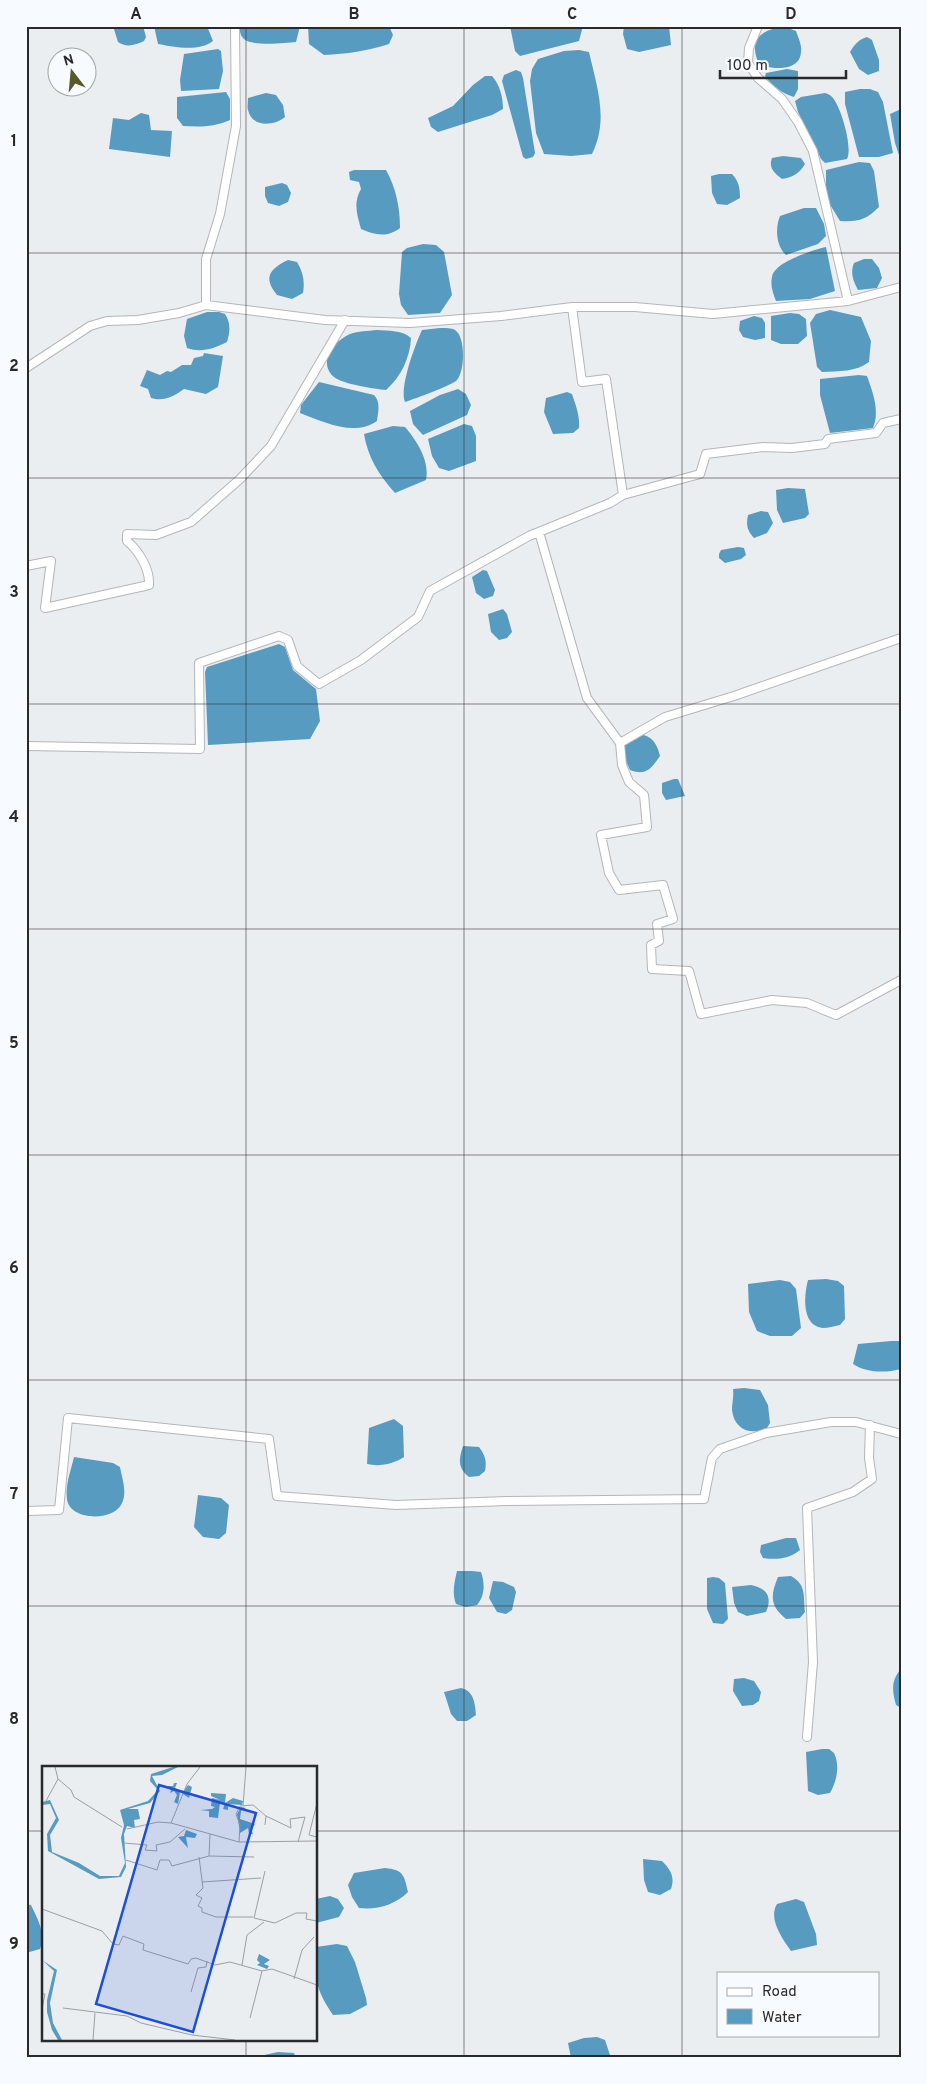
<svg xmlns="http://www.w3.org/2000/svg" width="927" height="2084" font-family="Overpass,sans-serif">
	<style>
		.water { fill: #579bc1 }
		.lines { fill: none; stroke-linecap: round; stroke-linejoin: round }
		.street-casing { stroke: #b3b6ba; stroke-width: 10 }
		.street { stroke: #fff; stroke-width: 8 }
		.grid { fill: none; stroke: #28292a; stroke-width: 1; stroke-opacity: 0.55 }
		.inset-road { fill: none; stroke: #9c9fa1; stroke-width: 1 }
		.view { fill: #1d4ed8; fill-opacity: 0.15; stroke: #1d4ed8; stroke-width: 2.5 }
		.inset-edge { fill: none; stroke: #28292a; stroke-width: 2.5 }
		.neatline { fill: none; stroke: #28292a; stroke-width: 2 }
		.grid-label { font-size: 16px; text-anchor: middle; font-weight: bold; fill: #28292a }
	</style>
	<rect width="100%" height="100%" fill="#eaeef1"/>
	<path class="water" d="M113,26H143L146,37L144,41C136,45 126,48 118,42Z
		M154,26H207L213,41C199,52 174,47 158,44Z
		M239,26H300L296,42C285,43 250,47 243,38C240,35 240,30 239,26Z
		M308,26H389L393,35L389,44C367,51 347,54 324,55L309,44Z
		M510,26H583L579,41L520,56L515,51Z
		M624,26H669L671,45L639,52L627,49L623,34Z
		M776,28H788L796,31C798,37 802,45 801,51C801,72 772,70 759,64C750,44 756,33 776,28Z
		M867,37L872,40L879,60V71L868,75L859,69L850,52C854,45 859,39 867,37Z
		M218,49L221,51L223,71L219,89L181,91L180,80L184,54Z
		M579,50L589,52C597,87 609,120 592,154L571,156L544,154L536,133L530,81L532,69L538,59L564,51Z
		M787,69L798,71V89L794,97C783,94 771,85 765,76L766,73Z
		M516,70L521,72L523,78L535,153L533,157L526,159L523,157L502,81L504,75Z
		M485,76H492C500,85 503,97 503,109L492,115L438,132L431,127L428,118L453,106L473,85Z
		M860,89H870L878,92L883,102L893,153L879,157H859L845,104V92Z
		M226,92L230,99V120C214,127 201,127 183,126L177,118V97Z
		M266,93L276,95L283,105L285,117C274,126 252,128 248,110C247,107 248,102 248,98Z
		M825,93C828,94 831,95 832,97C841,106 853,148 847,159L825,163L821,159L798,112L795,101L801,97Z
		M901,109V155H899L895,143L890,114Z
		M141,113L149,115L151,130L172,131L170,157L109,149L113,118L129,120Z
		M783,156L801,158L805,164C799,174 793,177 782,179C775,174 768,168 772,158Z
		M859,162L870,163L874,171L879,207C866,220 858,222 840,221L826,198V170Z
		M354,170H386C396,188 400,207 400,228C387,238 375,235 361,229C357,214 353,203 361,189L359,182L350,180L349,172Z
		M719,174H732C739,181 740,189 740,198L727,205L717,204L712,193L711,176Z
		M282,183L287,185L291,193L288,202L279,206L268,203L265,196V187Z
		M804,208H816L824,224L826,236L818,244L786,255C776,246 775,228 780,216Z
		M423,244L436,245L444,252L452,295L440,313L408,315L401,305L399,294L402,252L407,248Z
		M826,247L835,291L810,299L776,301C773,293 770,285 772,277C774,262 813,250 826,247Z
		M864,259H872L879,268L882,278L877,288L858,290C853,280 850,273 854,263Z
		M288,260L297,262C303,272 305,281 303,293L292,299L277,295C263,278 269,269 288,260Z
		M830,310L861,317L871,341L869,362C856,372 839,371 822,372L817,367L810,323L816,314Z
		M207,312H219L225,314C231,323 230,332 227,342C213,349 201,353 187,348L184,336L187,319Z
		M790,313L799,314L806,319L807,336L798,344H781L771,340V316Z
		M754,316L762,318L765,323V338L755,340L743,337L739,330L740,321Z
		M440,328C445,328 452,328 455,330C466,337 465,373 456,381C447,387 417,398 405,402C399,388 415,345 422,330Z
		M377,330C388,331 403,330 411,338C410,358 401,377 386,390C375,389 342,384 334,377C317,362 334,341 350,334C358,331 368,331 377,330Z
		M204,353L223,356L218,387L206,394L184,389C174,396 164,402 151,398L148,389L140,386L147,370L160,375L167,371L171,372L182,365H191L194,358L203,356Z
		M859,375L867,376C873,393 880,411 873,428L830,433L820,395V379Z
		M319,382L374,395C381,402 378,412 377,421C354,437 324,422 300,413L301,405Z
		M458,389L466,394L471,405L467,415L423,435L413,424L410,411L440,395Z
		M567,392L572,394C576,406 580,416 579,428L573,433L553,434L544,412L546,398Z
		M464,424L472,426L476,436V461L449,471L439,468L432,456L428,439Z
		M393,426L405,427C417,441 430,461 426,480L395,493C379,475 368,458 364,434Z
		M788,488L805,489L809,514L805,518L783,523L777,510L776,490Z
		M761,511L768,512L773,523L767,533L754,538C747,530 746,525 748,515Z
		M738,547L744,548L746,555L741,559L725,563L719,558V554L721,550Z
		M483,570L487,571L495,590L493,596L484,599L476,593L472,577Z
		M503,609L507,614L512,632L507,638L499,640L491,632L488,614Z
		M279,644L285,647L293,670L316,689L320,721L310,739L208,745L205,672L207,667Z
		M644,735C654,738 658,747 660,756C651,769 646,776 630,770C626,761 621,752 626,742Z
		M674,779H678L685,796L666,800L662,793V783Z
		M826,1279L838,1281L844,1286L845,1319L840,1325C834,1326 828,1328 823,1328C801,1326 804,1295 808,1280Z
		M780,1280L790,1282L796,1289L801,1328L792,1336H770L757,1331L749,1312L748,1284Z
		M891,1341H899L901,1344V1369C886,1373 866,1373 853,1364L858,1344Z
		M744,1388L760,1390L768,1405L770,1423L767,1428C750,1436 734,1429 732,1410C732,1403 734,1396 733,1389Z
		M394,1419L403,1426L404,1457C394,1464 379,1467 367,1464L369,1428Z
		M463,1446L479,1447C485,1455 487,1461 485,1471L479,1476L469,1477C457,1467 459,1459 463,1446Z
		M74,1457L113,1463L120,1467C122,1478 128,1494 121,1505C111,1522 69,1520 67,1499C65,1485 71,1470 74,1457Z
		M198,1495L221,1498L229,1505L226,1533L219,1539L203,1537L194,1527Z
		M786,1538H796L800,1550C789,1559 776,1560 763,1558L760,1552L761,1545Z
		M457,1571H472L481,1572C485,1583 485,1596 477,1605L466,1607L456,1604C452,1593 454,1584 457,1571Z
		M791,1576C807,1585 803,1596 805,1612L800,1618L786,1619C770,1606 770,1596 778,1577Z
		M713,1577L719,1578L725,1583L728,1619L723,1624L713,1623L707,1609V1578Z
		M493,1581L503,1582L514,1587L516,1592L512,1610L506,1614L497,1612L489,1598Z
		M751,1585C766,1588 773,1596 766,1612L747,1616L738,1612L734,1603L732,1587Z
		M901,1669V1708L896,1705C892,1691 891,1680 901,1669Z
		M744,1678L754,1681L761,1692L759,1701L753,1705L742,1706L733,1691L734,1679Z
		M461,1688C474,1691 475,1703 476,1715L467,1721H457L451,1714L444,1692Z
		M822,1749H829L834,1753C840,1765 837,1781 830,1793L818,1795L808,1791L806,1752Z
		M643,1859L662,1861C671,1870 675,1877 671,1889L660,1895L648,1892L644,1880Z
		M385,1868C403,1870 404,1874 408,1892C395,1905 377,1910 359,1908L352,1897L348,1885L354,1873Z
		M330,1896L338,1899L344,1908L339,1917L316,1923V1899Z
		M796,1899L804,1902L816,1934L817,1945L791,1951C782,1938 768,1919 777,1904Z
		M26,1904L31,1905C38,1920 46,1933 40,1949L26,1953Z
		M337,1944L347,1946L355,1962L366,1998L367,2005L350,2014L333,2015C314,1987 316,1980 316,1947Z
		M597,2037L605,2040L611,2058H571L568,2043L584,2038Z
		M278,2052L294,2053L296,2058H250Z"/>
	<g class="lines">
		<defs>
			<path id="street" d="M235,26L236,126L220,214L206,259V305L325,320L410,323L501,316L572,307H635L713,314L848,301L901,287
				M758,26L749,48L748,63L758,78L782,99L798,122L813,151L848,301
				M26,368L90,326L107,321L138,320L179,313L206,305
				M623,495L700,474L706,454L763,447L792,448L825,444L828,439L876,433L883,423L901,419
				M539,532L587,698L620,743L622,765L629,782L644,795L647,827L601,835L609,873L619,890L663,885L673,919L657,924L659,941L651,945L652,969L689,971L701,1014L772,1000L807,1003L836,1015L901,980
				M26,566L51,561L45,608L149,585C150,569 139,551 127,541V534L156,535L191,522L240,479L271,446L345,320
				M620,743L665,717L734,696L901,638
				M26,746L200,749L199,663L279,636L288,640L297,666L319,684L361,660L418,617L430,591L529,536L610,503L623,495L606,379L582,382L572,307
				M26,1511L59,1510L68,1418L269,1439L277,1496L396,1505L507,1501L704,1499L712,1458L720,1449L766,1433L831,1422H856L901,1434
				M807,1737L813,1662L807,1508L853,1492L872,1479L869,1458L870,1425"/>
		</defs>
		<use href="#street" class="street-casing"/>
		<use href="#street" class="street"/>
	</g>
	<path class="grid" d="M246,26V1768M464,26V2058M682,26V2058M26,253H901M26,478H901M26,704H901M26,929H901M26,1155H901M26,1380H901M26,1606H901M26,1831H44M316,1831H901M246,2040V2058"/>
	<g transform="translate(42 1766)">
		<rect width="275" height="275" fill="#eaeef1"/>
		<path d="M131,1H136L120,9L110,10L118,25L108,37L86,43H96L98,53L92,54L93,62L85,60L82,68L84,101L79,111L57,113L6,85L5,68L14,52L8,38L0,39V36L8,34L17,54L8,69L10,86L37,97L58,110H77L83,97L79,72L82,59L78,44L106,35L116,24L108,15L109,8ZM132,17H135L133,22L141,26L146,19L150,21L147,32L138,26L136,38L132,36L135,29L132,25L128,27L129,24L125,20H131ZM169,27L184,28L183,37L191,32L201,35L200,39L186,38V44L181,43L183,37H178L176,52L167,51V45L158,44L170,43L173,41L169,40L170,32L178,34L169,30ZM199,41L204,42L199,45L198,53L213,58L209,63L211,68H207L206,62L198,67L195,48ZM144,64L155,68L153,72L144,71L146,82L136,71L142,70ZM217,188L228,194L222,198L227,200L225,203L215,199L218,197L215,194ZM0,194L15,204L8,237L11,257L20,274H16L10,264L5,246V234L12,205Z" fill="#579bc1"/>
		<path class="inset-road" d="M13,1L16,13L29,24L32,31L80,61M158,1L145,18L129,57L197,76L275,75M4,35L16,13M275,37L267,69L275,71M201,40L204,1M223,59L224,50L249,62L248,53L263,51L256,76M85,63L116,56L129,57M197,76L198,59L194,48L198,40L211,39L224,50M82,77L105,79L103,84L115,85L114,79L128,76L143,63M167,90L212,91M157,91L161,122L154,129L160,132L156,140L160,142V146L174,151H211M84,94L115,104L118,94H127L130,100L167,90L168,68M223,105L212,152L233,157L254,147H265L264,153L275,155M160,116L219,112M0,143L60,165L71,178L77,179L81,170L102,178L101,184L146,198L149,193L154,192L173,199L188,196L220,205L230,203L275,219M200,199L205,169L222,156M252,213L260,184L272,171M149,226L156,202L164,201L165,195M0,228H3L0,243M21,242L85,250L99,257L150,269L193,274M208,252L220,205M51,274L53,247"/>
		<path class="view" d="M117,19L214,47L151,266L54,238Z"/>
		<rect width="275" height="275" class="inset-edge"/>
	</g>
	<rect width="927" height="2084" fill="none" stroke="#f7fbff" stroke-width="55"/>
	<rect x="717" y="1972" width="162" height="65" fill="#f7fbff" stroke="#a4a7aa"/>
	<rect x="727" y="1988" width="25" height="8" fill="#ffffff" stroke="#a4a7aa"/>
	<text x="762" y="1996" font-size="15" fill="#28292a">Road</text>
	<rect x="727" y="2009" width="25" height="15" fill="#579bc1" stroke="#a4a7aa"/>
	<text x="762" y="2022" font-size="15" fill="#28292a">Water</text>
	<g transform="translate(72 72) rotate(344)"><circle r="24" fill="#f7fbff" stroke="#a4a7aa"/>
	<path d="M0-4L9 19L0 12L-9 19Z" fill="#565a27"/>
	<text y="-8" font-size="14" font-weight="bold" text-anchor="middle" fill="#28292a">N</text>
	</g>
	<path d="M720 70v8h126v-8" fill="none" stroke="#28292a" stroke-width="2.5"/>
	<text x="727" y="70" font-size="15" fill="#28292a" stroke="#f7fbff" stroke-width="4" paint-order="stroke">100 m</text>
	<rect x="28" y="28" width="872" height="2028" class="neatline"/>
	<g class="grid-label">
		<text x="136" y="19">A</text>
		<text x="354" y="19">B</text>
		<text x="572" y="19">C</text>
		<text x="791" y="19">D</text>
		<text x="14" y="146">1</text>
		<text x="14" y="371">2</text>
		<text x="14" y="597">3</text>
		<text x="14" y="822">4</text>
		<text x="14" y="1048">5</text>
		<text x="14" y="1273">6</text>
		<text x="14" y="1499">7</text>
		<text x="14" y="1724">8</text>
		<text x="14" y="1949">9</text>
	</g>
</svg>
